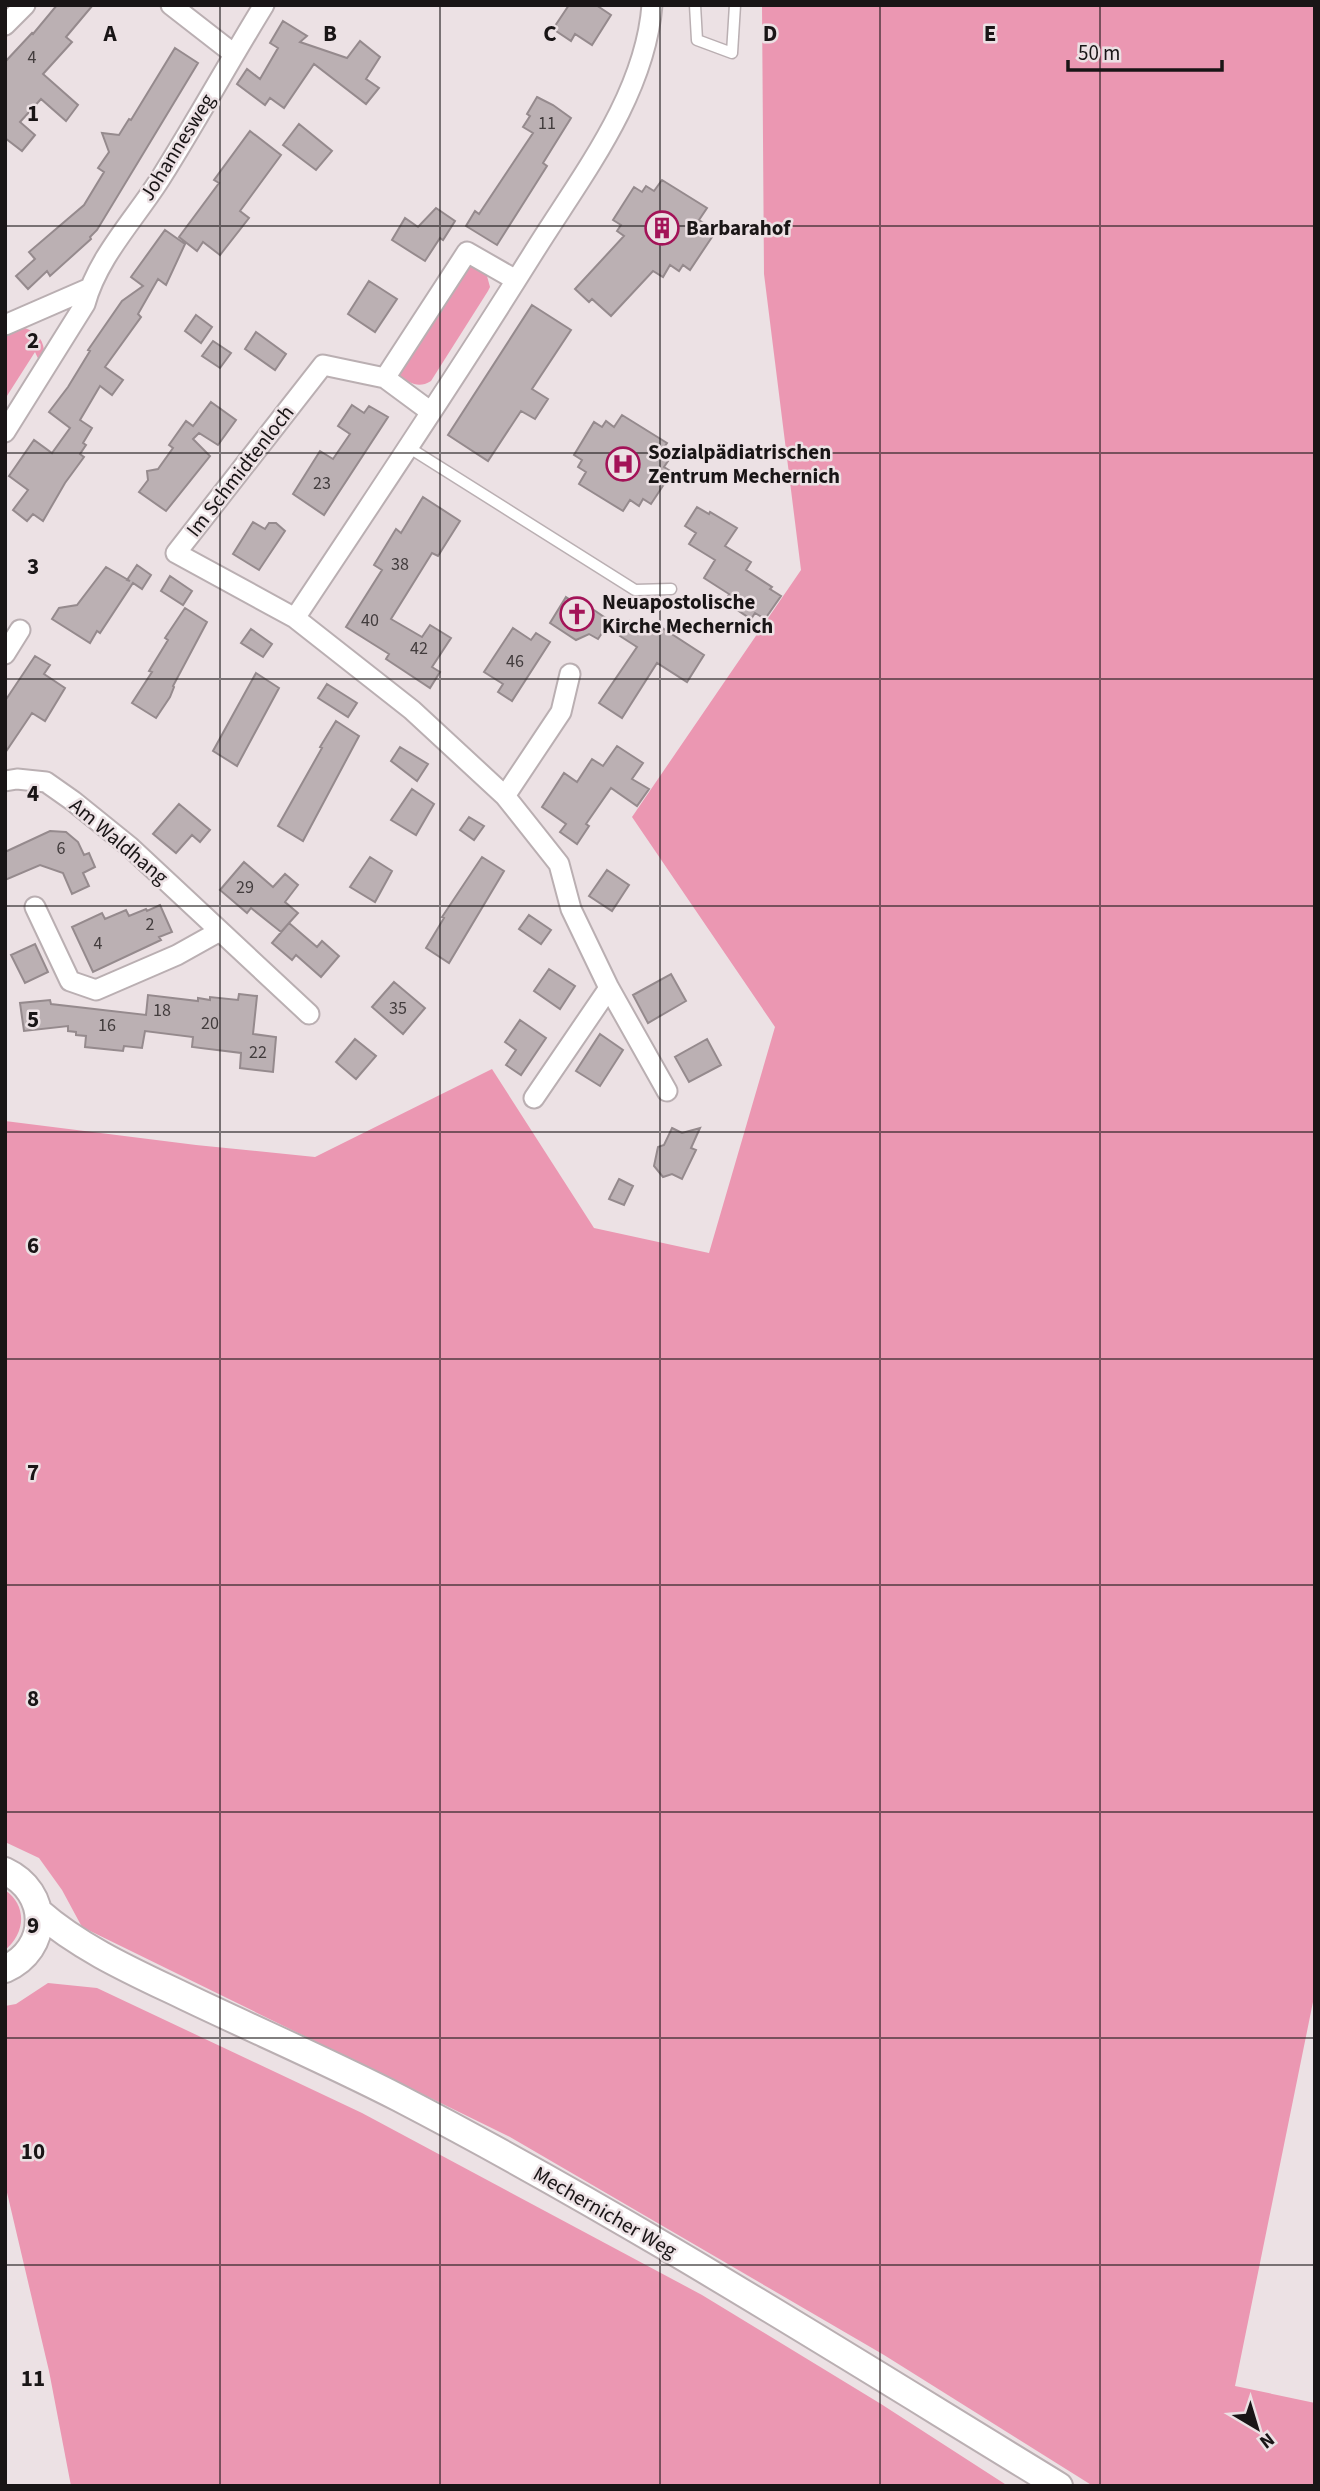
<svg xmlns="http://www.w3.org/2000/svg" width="1320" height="2491" font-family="'Source Sans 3',sans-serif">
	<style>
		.green { fill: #eb97b2 }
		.building { fill: #bbb0b3; stroke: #958a8d; stroke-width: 2 }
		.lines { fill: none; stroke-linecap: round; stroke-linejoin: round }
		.lane-casing { stroke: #baafb2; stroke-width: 13 }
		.street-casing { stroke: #baafb2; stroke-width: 23 }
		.secondary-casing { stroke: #baafb2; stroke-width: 30 }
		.lane { stroke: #fff; stroke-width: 10 }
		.street { stroke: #fff; stroke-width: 19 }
		.secondary { stroke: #fff; stroke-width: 26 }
		.grid { fill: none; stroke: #191516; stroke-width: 2; stroke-opacity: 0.55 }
		.labels { text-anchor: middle; stroke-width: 5; stroke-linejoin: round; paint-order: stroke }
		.number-label { font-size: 18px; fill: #423c3d }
		.street-label { font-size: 21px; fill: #191516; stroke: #ece1e4 }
		.poi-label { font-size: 21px; font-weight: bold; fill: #191516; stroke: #ece1e4; text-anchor: start }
		.grid-label { font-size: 23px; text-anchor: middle; font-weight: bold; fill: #191516; stroke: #ece1e4; stroke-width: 5; stroke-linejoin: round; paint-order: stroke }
	</style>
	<rect width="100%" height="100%" fill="#ece1e4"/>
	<path class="green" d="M762,5H1315V1992L1235,2386L1315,2403V2486H1093L884,2355L510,2137L82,1927L62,1890L39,1858L5,1842V1121L196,1145L315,1157L492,1069L594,1228L709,1253L775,1027L632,817L801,570L764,274Z
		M469,264L487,276L490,287L488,291L431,381C418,389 410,383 398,375Z
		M25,328C44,335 47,349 42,367L35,352L5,399V331Z
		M5,1890C28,1906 25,1934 5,1950Z
		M48,1983L97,1988L362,2113L702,2295L881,2404L1008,2486H71L49,2371L5,2184V2006L16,2004Z"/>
	<path class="building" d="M57,5H93L66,37L72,42L43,74L78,105L66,121L41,99L20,122L35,135L22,151L5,138V62L32,33L33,34Z
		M569,5H596L611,15L592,45L575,34L571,41L553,29Z
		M283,21L307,36L300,42L347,58L360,41L380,57L366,79L379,88L366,104L314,64L284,108L270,98L265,105L237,84L247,69L260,79L278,48L270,43Z
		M175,48L198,63L97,230L90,237L91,239L50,276L47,271L28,289L16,276L35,259L29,252L84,205L104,172L98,168L109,152L102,133L119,135L129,119L131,120Z
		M537,97L553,105L571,118L543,163L547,166L497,245L466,226L475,211L479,214L533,133L523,127L530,116L527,114Z
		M299,124L332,151L316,170L283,145Z
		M250,131L281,155L240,211L249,218L220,255L203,242L197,251L179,237L219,183L214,180Z
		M662,180L707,208L699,220L708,226L704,232L712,237L690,270L683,265L679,271L670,265L663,277L653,271L611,316L592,299L589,302L575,289L624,236L617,231L621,225L613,220L634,187L642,192L646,186L654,191Z
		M436,208L455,221L443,240L440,238L425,261L392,240L405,218L418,227Z
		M165,230L185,244L166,285L158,279L138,314L141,317L105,367L123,380L112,395L100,386L80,420L92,428L83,443L86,445L80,454L84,457L65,483L43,521L33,514L27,521L13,510L28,490L9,476L34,440L52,453L70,428L49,412L68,387L90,351L88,350L122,301L143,286L131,277Z
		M369,281L397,299L375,332L348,314Z
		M532,305L571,330L532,389L548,399L535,419L521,411L488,461L448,435Z
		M196,315L212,327L201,343L185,331Z
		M256,332L286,354L275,370L245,349Z
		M213,341L231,353L220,368L202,356Z
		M211,402L236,420L218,445L199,433L193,439L210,456L166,511L139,492L148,480L147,471L158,469L173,448L169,445L186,421L193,426Z
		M352,405L364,413L369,406L388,417L324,515L293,494L320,451L333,459L350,434L338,426Z
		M622,415L667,443L659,455L668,461L664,467L672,472L651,504L643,499L639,506L630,500L623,511L579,484L586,472L578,467L582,460L574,455L594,422L602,427L606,421L614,427Z
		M423,497L460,521L438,556L432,553L391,619L422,637L430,625L451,638L432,667L440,672L430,688L386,659L389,654L346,627L382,570L374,565L396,529L401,533Z
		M697,507L709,514L710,512L737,528L725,546L751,562L746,570L772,587L770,589L781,596L765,619L755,613L751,619L725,602L729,594L704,578L715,560L689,544L696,533L685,526Z
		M253,522L265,529L269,523H276L285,531L259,570L233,554Z
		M137,565L151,575L142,589L133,583L100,633L97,631L90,643L52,619L59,608L77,605L106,567L130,581L127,580Z
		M170,576L192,591L183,605L161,591Z
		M566,597L583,608L585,604L610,621L598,639L589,634L576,640L550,623Z
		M185,608L207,622L173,686L174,687L170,697L156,718L132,703L152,672L149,671L168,640L165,638Z
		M630,621L647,632L653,622L704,655L687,682L657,663L622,718L599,703L637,647L620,636Z
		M513,628L531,640L536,633L550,642L512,701L498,692L503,684L484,672Z
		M251,629L272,644L263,657L241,643Z
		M35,656L50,665L44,674L65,688L45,721L32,713L5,753V701Z
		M256,673L279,688L237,766L213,751Z
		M327,684L357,703L348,717L318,698Z
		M336,721L359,736L303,841L278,826L322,748L320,747Z
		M617,746L643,763L632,779L649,789L637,806L611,788L586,824L589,826L577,844L560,832L566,824L542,807L564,773L577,782L592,759L603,766Z
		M400,747L428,764L417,781L391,761Z
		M412,789L434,804L416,835L391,820Z
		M179,804L210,830L200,842L192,835L176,853L153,834Z
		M469,817L484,826L474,840L460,830Z
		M50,831L66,832L78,842L84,855L89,853L95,867L83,873L89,886L72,894L63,873L40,865L5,880V852Z
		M370,857L392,871L375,902L350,887Z
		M482,857L504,871L449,963L426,948L444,918L442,917Z
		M244,862L273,887L285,874L298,885L285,902L298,913L281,932L251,908L247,913L220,890Z
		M607,870L629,885L612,911L589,896Z
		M160,905L172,932L159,937L161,940L93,972L72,927L102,913L105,919L126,910L129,916L146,909L147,911Z
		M529,915L551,930L541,944L519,929Z
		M289,923L317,947L322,941L339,956L321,977L296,955L292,960L272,943Z
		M35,944L48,972L25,983L11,955Z
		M549,969L575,986L560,1009L534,991Z
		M671,974L686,1001L648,1023L633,995Z
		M394,982L425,1008L403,1034L372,1007Z
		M239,994L257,996L253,1034L276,1037L273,1072L240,1068L241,1053L192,1047L193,1037L145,1031L142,1048L124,1046L123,1051L85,1047L86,1036L76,1035V1032L68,1031V1026L24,1031L20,1003L50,1000L51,1004L146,1015L148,995L198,1001V998L210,1000V997L238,1000Z
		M520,1020L546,1038L521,1075L506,1065L516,1050L505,1042Z
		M600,1034L623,1050L600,1086L576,1071Z
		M355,1039L376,1056L356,1079L336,1062Z
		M707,1039L721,1065L689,1082L675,1057Z
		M672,1128L682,1133L700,1128L691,1148L696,1150L682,1179L672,1174L663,1177L654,1166L658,1147L664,1145Z
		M619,1179L633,1186L624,1205L609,1199Z"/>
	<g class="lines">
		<defs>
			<path id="lane" d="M695,5L697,40L732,53L735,5
				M408,447L635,590L671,589"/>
			<path id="street" d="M171,5L234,54
				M5,25L25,5
				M5,325L90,288
				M385,378L323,365L176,553L295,618L412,710L505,796L559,864L571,909L609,988L667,1091
				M431,412L385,378L467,252L516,280
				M5,432L85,304C98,256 136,218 162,176C197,120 229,62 264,5
				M295,618C375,498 455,378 532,255C579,179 645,97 652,5
				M5,654L20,630
				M5,781L17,779L46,782L73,801L130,847L309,1014
				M505,796L561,712L570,674
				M35,907L70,981L96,990L177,955L220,931
				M534,1098L609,988"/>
			<path id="secondary" d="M5,1871C50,1892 50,1949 5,1969
				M39,1912C81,1949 136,1973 186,1997C257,2031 329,2062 399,2098C626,2216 841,2353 1059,2486"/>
		</defs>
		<use href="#lane" class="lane-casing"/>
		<use href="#street" class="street-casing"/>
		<use href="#secondary" class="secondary-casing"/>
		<use href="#lane" class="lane"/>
		<use href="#street" class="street"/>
		<use href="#secondary" class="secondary"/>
	</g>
	<path class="grid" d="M220,5V2486M440,5V2486M660,5V2486M880,5V2486M1100,5V2486M5,226H1315M5,453H1315M5,679H1315M5,906H1315M5,1132H1315M5,1359H1315M5,1585H1315M5,1812H1315M5,2038H1315M5,2265H1315"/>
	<defs>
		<symbol id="building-ring" viewBox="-11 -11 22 22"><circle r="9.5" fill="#ece1e4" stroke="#a31358" stroke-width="1.5"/><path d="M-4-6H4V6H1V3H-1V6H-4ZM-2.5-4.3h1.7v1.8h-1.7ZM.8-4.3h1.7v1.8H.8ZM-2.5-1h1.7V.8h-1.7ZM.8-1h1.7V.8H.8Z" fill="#a31358"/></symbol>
		<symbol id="hospital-ring" viewBox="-11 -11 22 22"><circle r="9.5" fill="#ece1e4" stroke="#a31358" stroke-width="1.5"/><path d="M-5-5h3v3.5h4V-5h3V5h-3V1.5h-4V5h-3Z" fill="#a31358"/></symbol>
		<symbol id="church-ring" viewBox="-11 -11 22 22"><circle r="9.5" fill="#ece1e4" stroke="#a31358" stroke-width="1.5"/><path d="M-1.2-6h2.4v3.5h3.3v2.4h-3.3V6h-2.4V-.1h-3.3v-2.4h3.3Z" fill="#a31358"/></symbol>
	</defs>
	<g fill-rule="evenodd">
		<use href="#building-ring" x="643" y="209" width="38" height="38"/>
		<use href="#hospital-ring" x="604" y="445" width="38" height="38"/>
		<use href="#church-ring" x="558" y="595" width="38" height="38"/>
	</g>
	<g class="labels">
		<g class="number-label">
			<text x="32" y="63">4</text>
			<text x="547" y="129">11</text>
			<text x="322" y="489">23</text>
			<text x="400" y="570">38</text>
			<text x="370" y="626">40</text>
			<text x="419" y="654">42</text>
			<text x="515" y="667">46</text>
			<text x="61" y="854">6</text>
			<text x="245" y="893">29</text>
			<text x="150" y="930">2</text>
			<text x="98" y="949">4</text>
			<text x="398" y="1014">35</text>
			<text x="162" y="1016">18</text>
			<text x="210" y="1029">20</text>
			<text x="107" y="1031">16</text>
			<text x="258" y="1058">22</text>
		</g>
		<g class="street-label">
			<text transform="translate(177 147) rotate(-58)" y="7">Johannesweg</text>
			<text transform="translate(240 471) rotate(-52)" y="7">Im Schmidtenloch</text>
			<text transform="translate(119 841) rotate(40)" y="7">Am Waldhang</text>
			<text transform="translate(605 2212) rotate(30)" y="7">Mechernicher Weg</text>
		</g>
		<g class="poi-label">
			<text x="686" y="235">Barbarahof</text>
			<text x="648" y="459">Sozialpädiatrischen<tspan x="648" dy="24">Zentrum Mechernich</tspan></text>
			<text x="602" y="609">Neuapostolische<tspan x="602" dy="24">Kirche Mechernich</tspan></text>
		</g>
	</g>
	<g class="grid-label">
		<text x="110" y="41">A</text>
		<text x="330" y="41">B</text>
		<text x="550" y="41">C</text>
		<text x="770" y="41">D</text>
		<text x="990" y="41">E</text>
		<text x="33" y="121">1</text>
		<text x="33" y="348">2</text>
		<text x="33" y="574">3</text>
		<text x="33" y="801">4</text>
		<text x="33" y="1027">5</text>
		<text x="33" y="1253">6</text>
		<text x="33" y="1480">7</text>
		<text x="33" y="1706">8</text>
		<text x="33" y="1933">9</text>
		<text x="33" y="2159">10</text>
		<text x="33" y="2386">11</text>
	</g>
	<rect width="1320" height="2491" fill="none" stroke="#191516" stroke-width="14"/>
	<g transform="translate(1257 2428) rotate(142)" stroke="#ece1e4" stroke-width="5" paint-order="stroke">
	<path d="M0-5L12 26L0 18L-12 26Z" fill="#191516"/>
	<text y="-10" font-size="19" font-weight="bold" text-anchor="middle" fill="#191516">N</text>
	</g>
	<path d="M1068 60v10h154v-10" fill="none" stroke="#191516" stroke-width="3.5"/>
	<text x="1078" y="60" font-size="21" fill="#191516" stroke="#ece1e4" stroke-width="5" paint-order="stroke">50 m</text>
</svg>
